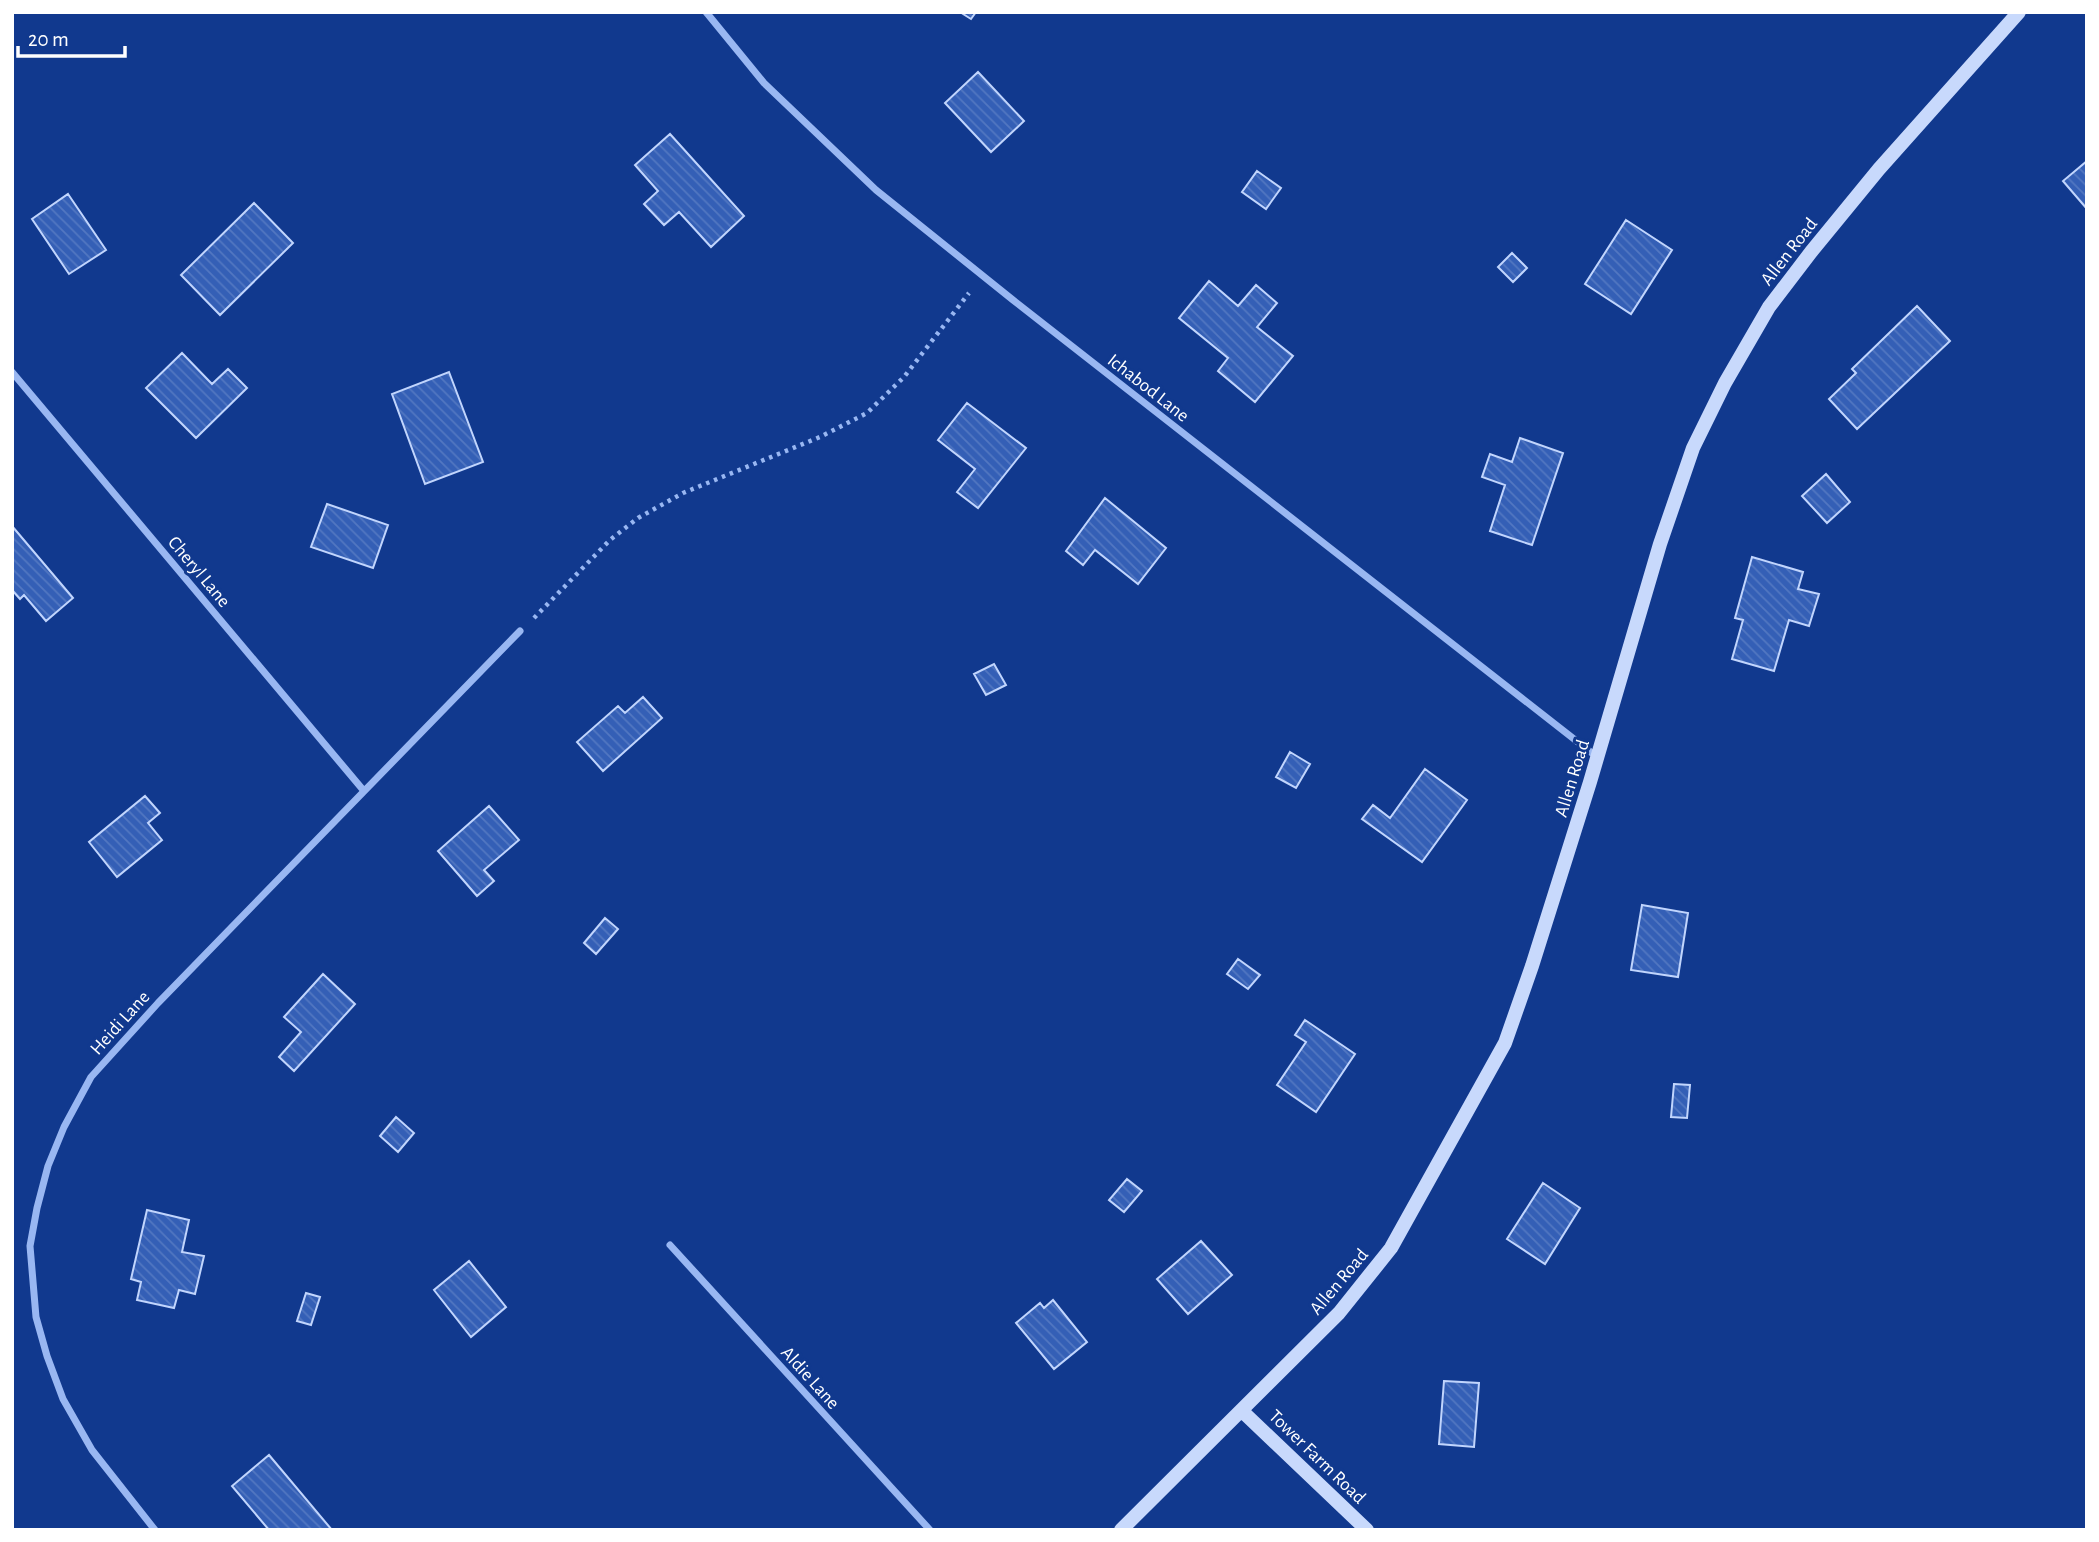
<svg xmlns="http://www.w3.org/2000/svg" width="2099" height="1542" font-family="'Alegreya Sans',sans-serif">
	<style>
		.building { fill: url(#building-back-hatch); stroke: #c1d5fd; stroke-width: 2 }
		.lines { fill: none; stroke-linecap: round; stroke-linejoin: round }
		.path { stroke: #99b7f2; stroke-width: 4.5; stroke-dasharray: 3.5 5; stroke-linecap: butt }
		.street { stroke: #99b7f2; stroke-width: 7 }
		.secondary { stroke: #c8d9fc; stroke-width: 14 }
		.labels { text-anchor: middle; stroke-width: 6; stroke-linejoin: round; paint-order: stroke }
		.street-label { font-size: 19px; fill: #fff; stroke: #11398e }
	</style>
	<defs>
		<pattern id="building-back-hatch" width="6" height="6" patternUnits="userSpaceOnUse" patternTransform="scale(1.75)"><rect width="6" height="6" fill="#345fb6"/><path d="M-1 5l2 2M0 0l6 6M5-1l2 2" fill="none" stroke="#5277c1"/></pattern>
	</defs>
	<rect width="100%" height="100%" fill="#11398e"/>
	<path class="building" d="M960,12H976L971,19Z
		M978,72L1024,121L991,152L945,103Z
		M670,134L744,216L711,247L679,212L664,225L644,204L658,191L635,165Z
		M2087,161V209L2063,181Z
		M1257,171L1281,188L1266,209L1242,192Z
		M68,194L106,250L69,274L32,219Z
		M254,203L293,243L220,315L181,275Z
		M1626,220L1672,250L1631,314L1585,284Z
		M1512,253L1527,268L1513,282L1498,267Z
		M1209,281L1238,306L1256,285L1277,303L1257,327L1293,356L1255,402L1218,371L1228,358L1179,318Z
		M1917,306L1950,341L1857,429L1829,399L1856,373L1852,369Z
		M182,353L212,384L228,369L247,388L196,438L146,388Z
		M449,372L483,462L425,484L392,394Z
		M967,403L1026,448L978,508L957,492L975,469L938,440Z
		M1520,438L1563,453L1532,545L1490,531L1505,485L1482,477L1490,454L1512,462Z
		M1826,474L1850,502L1827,523L1802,496Z
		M1105,498L1166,548L1138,584L1095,550L1083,565L1066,551Z
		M327,504L388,525L373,568L311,547Z
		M12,526L73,598L46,621L24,595L20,599L12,590Z
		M1752,557L1803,572L1798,589L1819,594L1809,626L1789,620L1774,671L1732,659L1743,620L1735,618Z
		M994,664L1006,685L986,695L974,674Z
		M643,697L662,718L603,771L577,742L618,706L625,713Z
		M1290,752L1310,764L1296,788L1276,777Z
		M1425,769L1467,800L1422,862L1362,819L1373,805L1390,818Z
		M145,796L160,813L148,823L162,840L117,877L89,842Z
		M489,806L519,840L484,870L494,881L477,896L438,851Z
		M1642,905L1688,913L1678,977L1631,970Z
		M605,918L618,929L596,954L584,943Z
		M1238,959L1260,975L1248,989L1227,974Z
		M323,974L355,1004L294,1071L279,1057L301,1032L284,1017Z
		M1305,1020L1355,1054L1316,1112L1277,1085L1306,1042L1295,1035Z
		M1674,1084L1690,1085L1687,1118L1671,1117Z
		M396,1117L414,1133L398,1152L380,1136Z
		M1127,1179L1142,1191L1124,1212L1109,1200Z
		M1543,1183L1580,1208L1545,1264L1507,1239Z
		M147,1210L189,1220L182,1252L204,1256L195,1294L179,1290L174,1308L137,1300L141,1282L131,1279Z
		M1201,1241L1232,1275L1188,1314L1157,1279Z
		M469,1261L506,1307L471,1337L434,1290Z
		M306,1293L320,1297L311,1325L297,1321Z
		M1053,1300L1087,1342L1054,1369L1016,1323L1040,1303L1044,1308Z
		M1444,1381L1479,1383L1474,1447L1439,1444Z
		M269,1455L332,1530H269L232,1486Z"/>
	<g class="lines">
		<path class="path" d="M534,618L610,540L638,518L683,493L820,437L867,413L904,377L969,293"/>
		<path class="street" d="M706,12L764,83L876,190L1013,300L1597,757
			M12,372L364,791
			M670,1245L930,1530
			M155,1530L92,1450L63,1399L47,1356L36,1317L30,1246L37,1208L48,1166L64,1127L91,1077L158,1003L520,631"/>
		<path class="secondary" d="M1242,1411L1367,1530
			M1121,1530L1339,1313L1391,1248L1505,1043L1532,966L1590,782L1660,544L1693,448L1725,383L1769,307L1811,252L1879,169L2019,12"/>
	</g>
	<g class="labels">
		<g class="street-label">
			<text transform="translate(1788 251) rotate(-52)" y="7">Allen Road</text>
			<text transform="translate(1149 387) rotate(38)" y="7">Ichabod Lane</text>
			<text transform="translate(200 571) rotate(50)" y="7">Cheryl Lane</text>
			<text transform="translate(1571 778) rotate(-73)" y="7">Allen Road</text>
			<text transform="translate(119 1022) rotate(-48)" y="7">Heidi Lane</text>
			<text transform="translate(1338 1281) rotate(-50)" y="7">Allen Road</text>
			<text transform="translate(811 1377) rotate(48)" y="7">Aldie Lane</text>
			<text transform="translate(1318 1456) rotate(44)" y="7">Tower Farm Road</text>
		</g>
	</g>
	<rect width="2099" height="1542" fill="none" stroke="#ffffff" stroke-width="28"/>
	<path d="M18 46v10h107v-10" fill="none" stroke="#ffffff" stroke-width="3.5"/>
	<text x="28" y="46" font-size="21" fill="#ffffff" stroke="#11398e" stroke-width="5" paint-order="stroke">20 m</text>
</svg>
